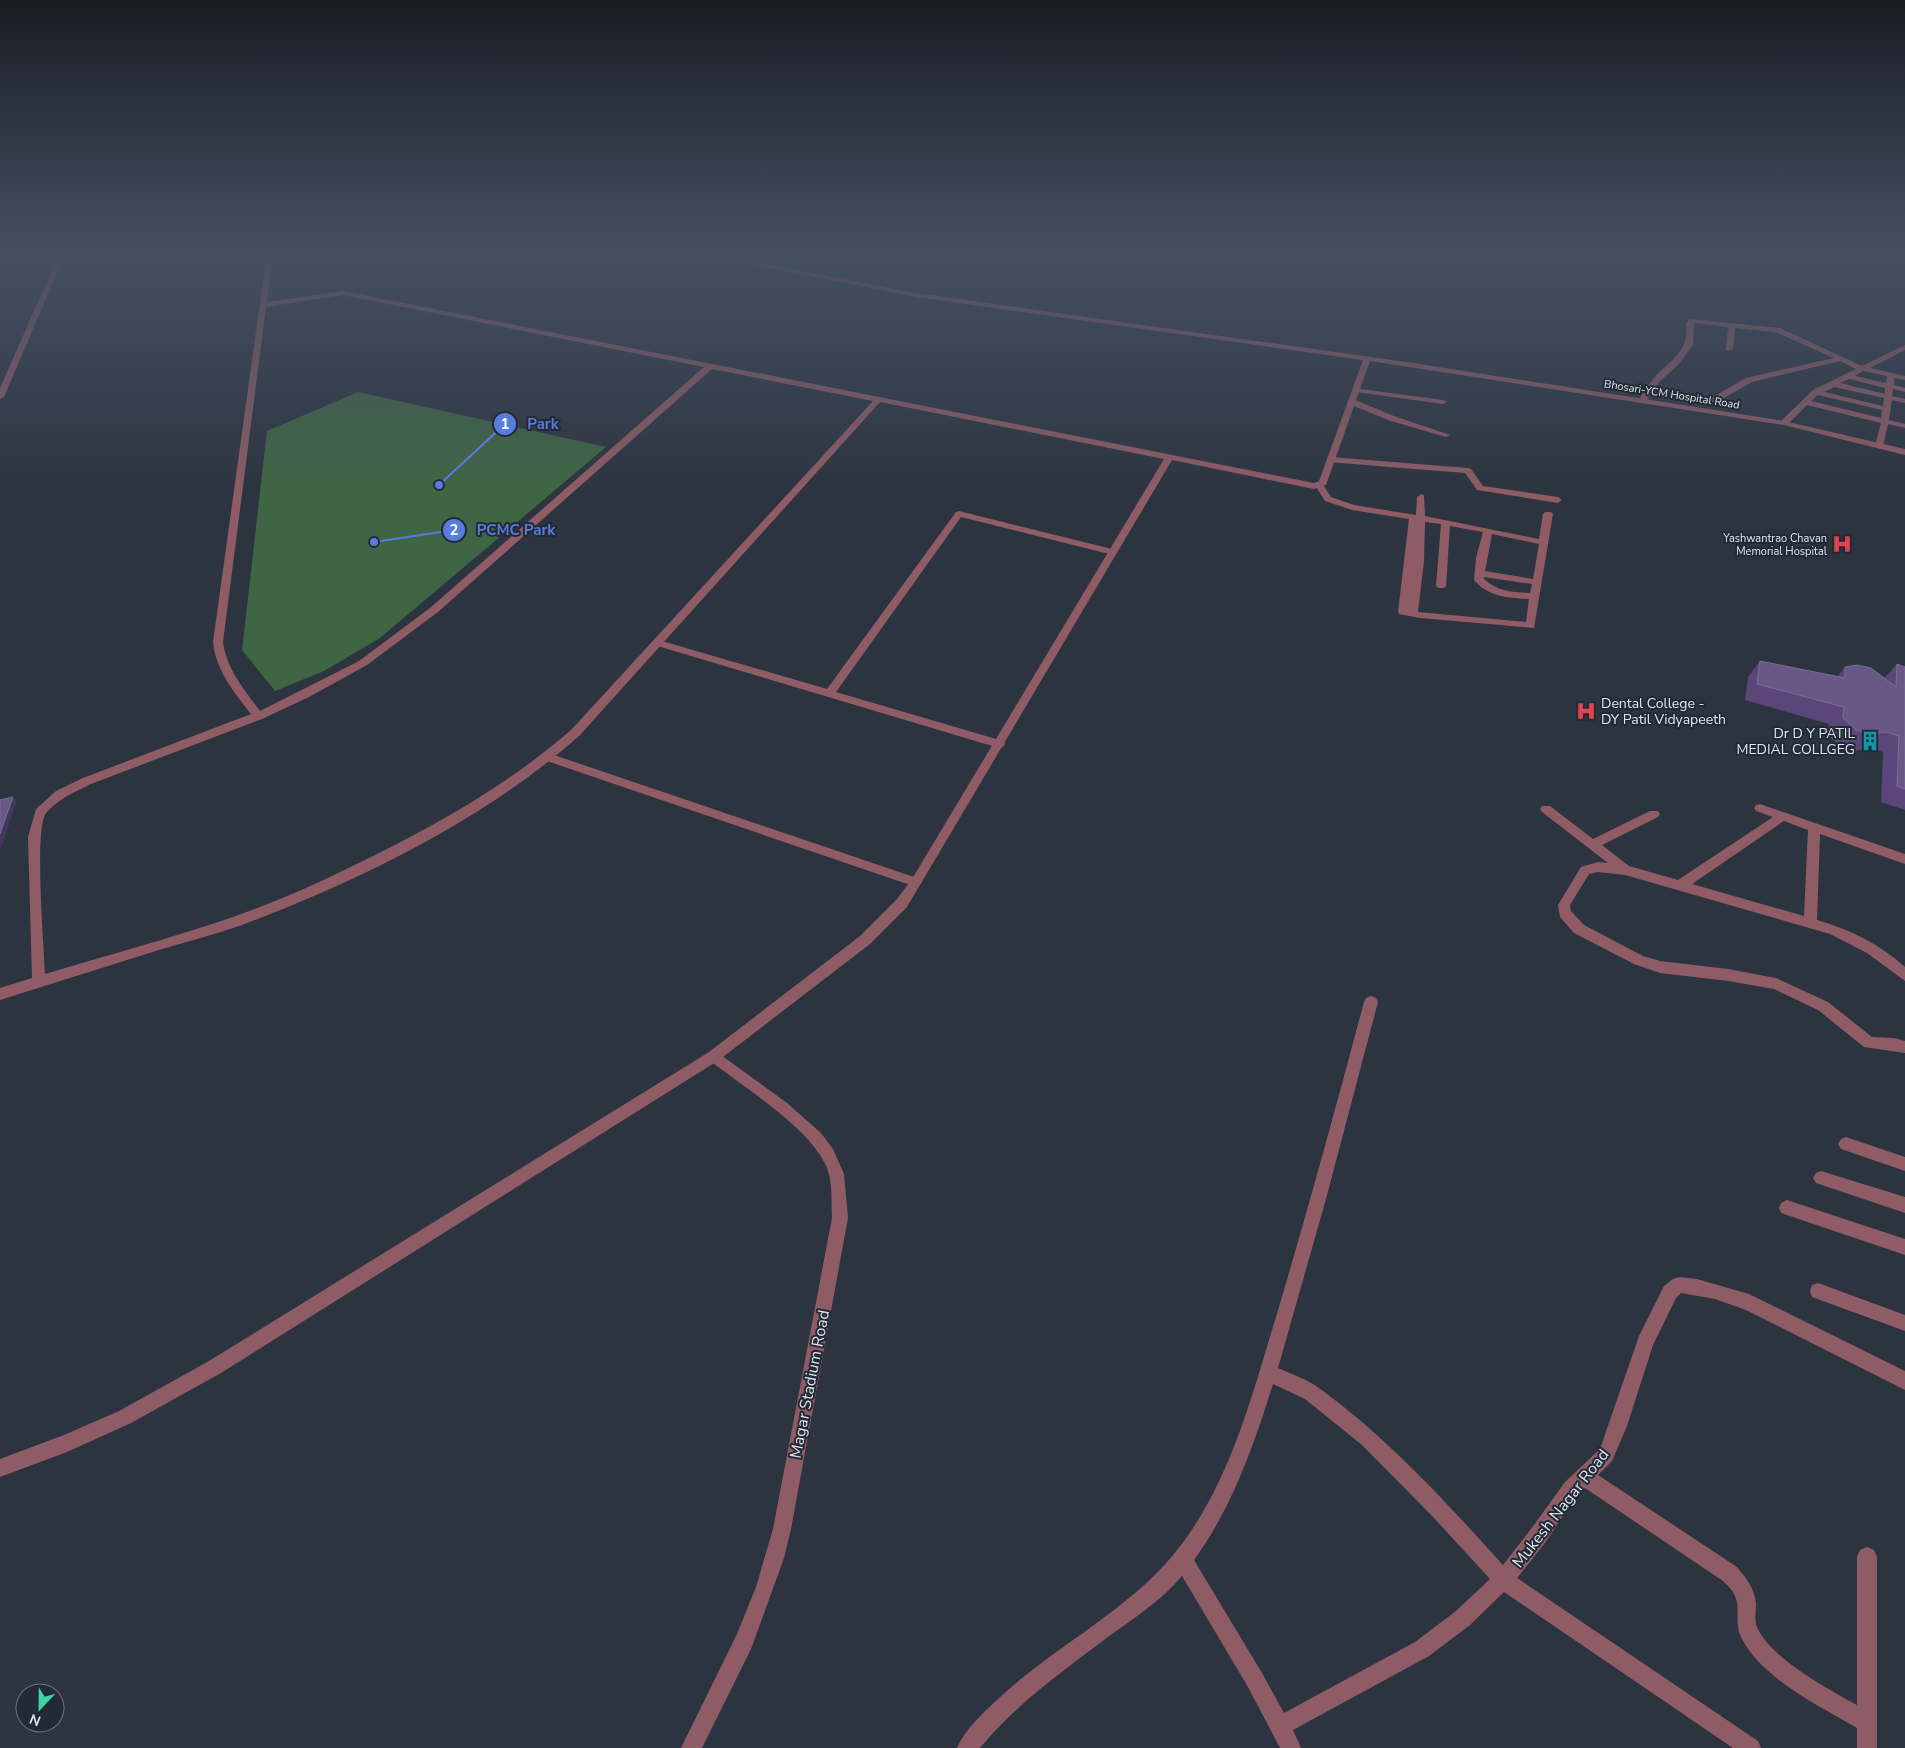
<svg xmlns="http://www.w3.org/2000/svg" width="1905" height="1748" font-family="'Nunito Sans',sans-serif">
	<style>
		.green { fill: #3f6644 }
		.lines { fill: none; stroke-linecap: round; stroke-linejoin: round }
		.minor { fill: #8f5c65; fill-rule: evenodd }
		.tertiary { fill: #8f5c65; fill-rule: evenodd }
		.wall { fill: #5b467a }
		.shaded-wall { fill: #42385d }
		.building { fill: #695786; stroke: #7c6d96 }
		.labels { text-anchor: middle; stroke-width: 4; stroke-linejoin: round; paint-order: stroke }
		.far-street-label { font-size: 11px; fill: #e0e5ed; stroke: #222a35 }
		.far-poi-label { font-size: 11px; fill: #e0e5ed; stroke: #222a35; text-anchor: end }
		.poi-label { font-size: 14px; fill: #e0e5ed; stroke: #222a35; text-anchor: start }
		.near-street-label { font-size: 16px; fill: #e0e5ed; stroke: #222a35 }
		.leader { fill: none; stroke: #587bde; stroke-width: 2 }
		.callout-dot { fill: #587bde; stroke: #222a35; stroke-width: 2 }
		.mark-label { font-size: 15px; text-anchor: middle; font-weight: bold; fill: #fff }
		.callout-label { font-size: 15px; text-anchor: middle; font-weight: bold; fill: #587bde; stroke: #222a35; stroke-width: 4; stroke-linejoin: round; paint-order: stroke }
	</style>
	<rect width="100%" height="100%" fill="#2c343f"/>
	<path class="green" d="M358,392L606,447L380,638L324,671L275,691L242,650L267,431Z"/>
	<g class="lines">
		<path class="minor" d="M1690,319L1780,328L1862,366L1905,345V350L1870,368L1905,376V380L1894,378V385L1905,388V392L1893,389L1892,396L1905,399V403L1892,400L1889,420L1905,424V428L1888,424L1883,446L1879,449L1875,446L1881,423L1807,405L1787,425H1781V421L1813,390L1856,369L1840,361L1752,382L1717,402H1711V398L1746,378L1834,358L1775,332L1735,328L1733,349L1726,351L1728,327L1694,323L1693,345L1678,365L1659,382L1645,403H1639L1638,401C1643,393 1648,385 1654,378C1672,358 1689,353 1686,323ZM1863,371L1887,376L1886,383L1855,376ZM1849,379L1885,388V394L1840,383ZM1834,387L1884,398L1883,406L1824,392ZM1818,395L1882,410L1881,418L1811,401Z
			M1353,388L1443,400L1447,402L1443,404L1356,392H1353Z
			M1349,400H1355L1394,416L1450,435L1446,437L1388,420L1349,404Z
			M1331,457L1468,468L1471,469L1483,486L1558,497L1562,500L1558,503L1477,490L1465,473L1328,462V458Z
			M1319,482L1322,483L1331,497L1354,505L1416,515L1417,497L1421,494L1424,495L1425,516L1539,539L1543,514L1545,512H1551L1553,514L1534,628L1420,618L1399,614L1398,612L1409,519L1352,510L1325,501L1315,485ZM1425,522L1441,524L1436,586L1438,588H1444L1446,586L1450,526L1483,532L1476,558L1474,580C1488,597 1509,598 1529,599L1526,622L1418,612L1424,561ZM1492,534L1539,544L1533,579L1485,571ZM1415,553L1414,561L1408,610ZM1484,577L1532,584L1530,593C1513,592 1498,592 1484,579Z
			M959,511L1116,550L1118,552L1113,555L961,517L836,692L1003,741L1005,744L1003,747L999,748L654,645L653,643L658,640L662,641L827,689L956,512Z
			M548,753L920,879L922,882L920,885L916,887L544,760L542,757L544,754Z
			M1760,804L1905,854V864L1820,834L1817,920C1849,929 1880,944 1905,967V981L1867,953L1830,934L1625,875L1598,872L1589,874L1570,905L1571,911L1584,925L1643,956L1660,961L1728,969L1776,978L1828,1002L1872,1037L1894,1038L1905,1041V1053L1864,1047L1818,1010L1774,989L1728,981L1660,973L1634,964L1574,933L1560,917L1558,905L1581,867L1598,862L1608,863L1542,812L1540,809L1542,806H1550L1593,839L1650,811H1658L1660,814L1658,817L1602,845L1629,866L1678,880L1773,817L1756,811L1754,808L1756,805ZM1784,821L1808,830L1804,916L1692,884Z
			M1371,996L1376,998L1378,1002L1326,1199L1278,1368C1291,1374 1307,1379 1319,1388C1388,1438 1446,1502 1503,1565L1531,1529L1565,1482L1600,1449L1639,1336L1664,1286L1673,1279L1679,1277L1697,1279L1749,1294L1905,1371V1390L1746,1310L1715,1299L1681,1293L1676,1298L1653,1345L1627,1426L1612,1461L1598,1475L1737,1567C1746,1578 1755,1589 1756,1604C1756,1611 1754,1620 1757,1627C1770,1658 1828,1689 1857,1705V1557L1860,1550L1867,1547L1874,1550L1877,1557V1748H1857V1728C1818,1705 1761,1678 1741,1637C1734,1623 1741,1609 1735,1596C1733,1590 1727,1585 1723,1581L1585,1488L1577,1494L1545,1543L1517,1578L1758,1741L1761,1748H1733L1504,1592L1470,1625L1429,1656L1293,1730L1301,1748H1280L1248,1687L1182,1576C1161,1601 1134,1618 1108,1637C1063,1671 1016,1704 980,1748H957C965,1729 984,1712 999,1698C1057,1644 1134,1608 1181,1545C1231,1479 1252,1395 1276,1317C1307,1213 1336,1107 1364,1002L1366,998ZM1273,1384L1305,1399L1362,1445L1434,1518L1490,1579L1456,1611L1415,1642L1284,1713L1262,1673L1194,1560C1232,1508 1254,1445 1273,1384Z
			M714,1050L787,1103L821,1133L833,1149L844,1174L848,1218L791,1529L784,1558L751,1649L702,1748H681L737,1634L756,1587L773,1529L832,1218C831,1202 833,1184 827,1168C812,1129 742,1086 709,1060L707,1056L709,1052Z
			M1846,1137L1905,1157V1171L1841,1149L1838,1144L1841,1139Z
			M1821,1171L1905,1197V1213L1816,1183L1813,1178L1816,1173Z
			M1787,1200L1905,1239V1255L1781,1213L1779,1208L1781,1203Z
			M1818,1283L1905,1315V1331L1812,1297L1810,1291L1812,1285Z"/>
		<path class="tertiary" d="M60,252H66L4,397L0,399V388Z
			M267,252H273L267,302L343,291L1314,483L1319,481L1363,360L916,297L689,252H701L754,262L768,252H775L761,263L916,293L1413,363L1784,421L1905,449V455L1784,425L1370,361L1326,485L1314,489L1172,460L920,885L907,907L870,944L719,1060L221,1373L131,1423L67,1452L0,1477V1459L64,1435L119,1411L209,1361L709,1052L860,936L897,899L912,879L1164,459L880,402L580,735C485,820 360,880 242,925C216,934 189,941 162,949C108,966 54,983 0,1000V988L32,978L28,837L36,809L56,791L83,778L251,714C234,692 216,671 213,642ZM343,295L704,367L430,608L359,661L260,711C244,689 227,670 223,642L266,307ZM712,369L873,401L572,729C513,781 445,820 375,855C329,878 282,900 233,917C172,938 108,955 45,974C44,948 34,829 46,813C58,799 75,792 91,784L262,719L309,697L367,665L438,612Z"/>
	</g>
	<path class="wall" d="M1760,661L1837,677L1845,667L1884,678L1897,664L1905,667V810L1881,802L1883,752L1870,748L1855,751L1841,747L1828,735L1829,724L1745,700L1748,677Z"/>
	<path class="shaded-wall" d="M13,797L17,801L0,851V834Z"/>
	<path class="building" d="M1760,661L1845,678V667L1857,665L1871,668L1896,687L1897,664L1905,667V789L1897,786L1899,736L1886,732L1870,734L1856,730L1843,718L1844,707L1757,684Z
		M13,797L0,834V800Z"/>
	<linearGradient id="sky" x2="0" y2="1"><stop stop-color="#181d23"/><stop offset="0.51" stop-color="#455063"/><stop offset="1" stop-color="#455063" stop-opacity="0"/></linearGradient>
	<rect width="1905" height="496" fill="url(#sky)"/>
	<defs>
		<symbol id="hospital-bare" viewBox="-9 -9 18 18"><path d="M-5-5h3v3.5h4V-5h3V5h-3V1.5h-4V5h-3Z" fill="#e0444e" stroke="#222a35" stroke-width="2.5" paint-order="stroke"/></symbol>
		<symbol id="building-bare" viewBox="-9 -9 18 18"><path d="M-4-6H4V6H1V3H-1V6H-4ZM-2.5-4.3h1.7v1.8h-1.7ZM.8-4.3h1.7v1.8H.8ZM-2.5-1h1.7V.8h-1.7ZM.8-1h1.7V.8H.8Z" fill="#0f9aa8" stroke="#222a35" stroke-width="2.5" paint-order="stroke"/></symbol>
	</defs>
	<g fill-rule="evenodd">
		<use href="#hospital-bare" x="1828" y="530" width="28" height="28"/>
		<use href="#hospital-bare" x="1572" y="697" width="28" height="28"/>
		<use href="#building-bare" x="1856" y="727" width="28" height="28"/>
	</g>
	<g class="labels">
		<g class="far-street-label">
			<text transform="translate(1672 394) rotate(9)" y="4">Bhosari-YCM Hospital Road</text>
		</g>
		<g class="far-poi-label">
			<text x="1827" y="542">Yashwantrao Chavan<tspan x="1827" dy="13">Memorial Hospital</tspan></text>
		</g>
		<g class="poi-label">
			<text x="1601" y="708">Dental College -<tspan x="1601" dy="16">DY Patil Vidyapeeth</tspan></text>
			<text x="1855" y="738" text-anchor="end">Dr D Y PATIL<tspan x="1855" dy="16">MEDIAL COLLGEG</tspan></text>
		</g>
		<g class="near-street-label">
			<text transform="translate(809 1384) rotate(-79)" y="6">Magar Stadium Road</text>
			<text transform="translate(1560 1508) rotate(-52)" y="6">Mukesh Nagar Road</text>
		</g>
	</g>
	<path class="leader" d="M439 485L505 424M374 542L454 530"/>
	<g class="callout-dot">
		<circle cx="439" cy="485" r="5"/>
		<circle cx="374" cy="542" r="5"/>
		<circle cx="505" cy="424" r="12"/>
		<circle cx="454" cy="530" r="12"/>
	</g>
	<g class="mark-label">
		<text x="505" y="429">1</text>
		<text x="454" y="535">2</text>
	</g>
	<g class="callout-label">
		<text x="543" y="429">Park</text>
		<text x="516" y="535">PCMC Park</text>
	</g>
	<g transform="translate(40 1708) rotate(202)"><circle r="24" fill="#222a35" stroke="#6e757f"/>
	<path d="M0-4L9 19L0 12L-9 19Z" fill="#40d4a2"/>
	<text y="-8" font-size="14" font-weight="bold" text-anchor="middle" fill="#e0e5ed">N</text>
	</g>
</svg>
